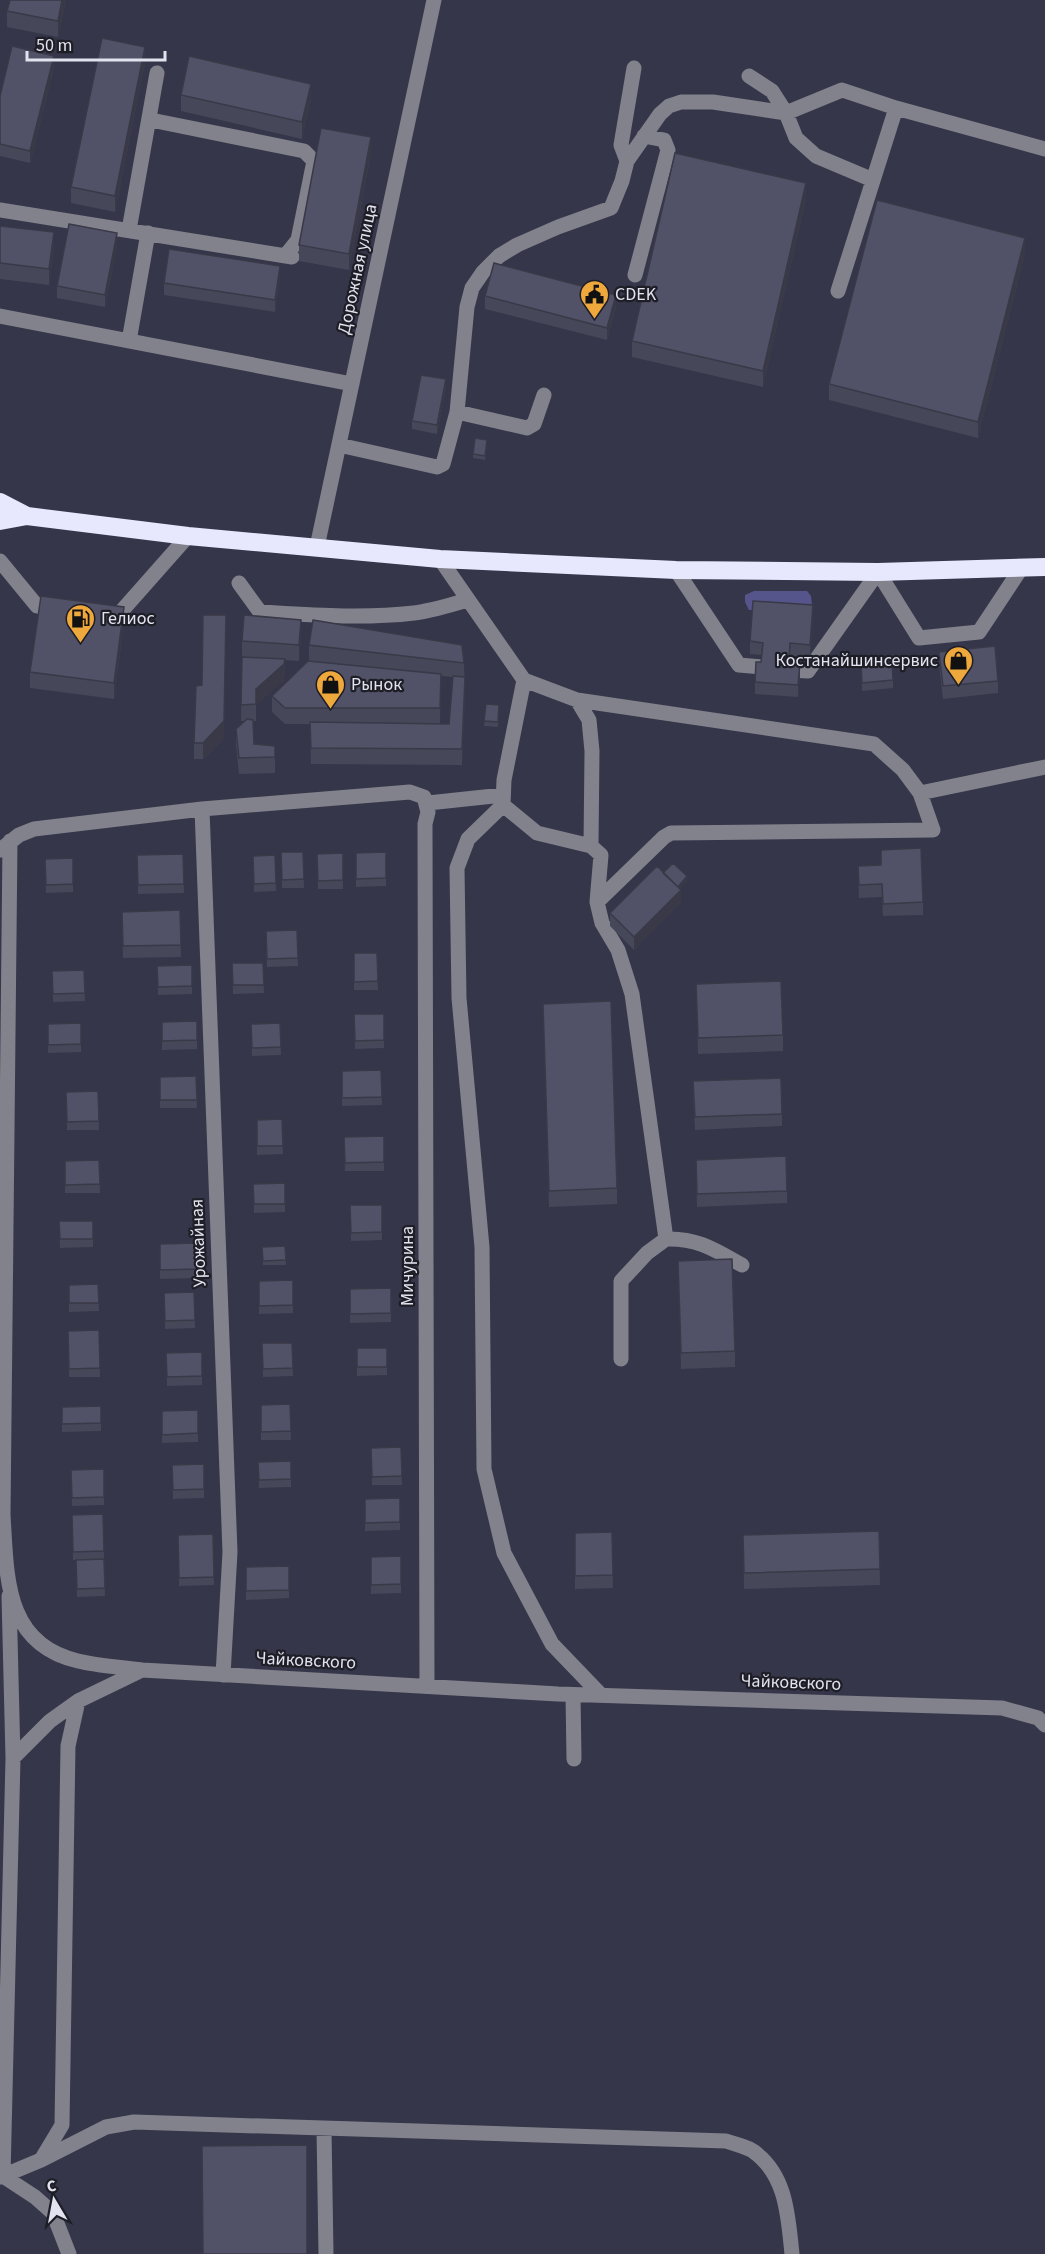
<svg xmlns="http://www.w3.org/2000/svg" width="1045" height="2254" font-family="'Source Sans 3',sans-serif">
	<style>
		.green { fill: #56558b }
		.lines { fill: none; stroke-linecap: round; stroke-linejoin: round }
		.minor { stroke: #81828c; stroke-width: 15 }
		.highway { stroke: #e7e8fd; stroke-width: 18 }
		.wall { fill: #464759; fill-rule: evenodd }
		.shaded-wall { fill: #393948 }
		.building { fill: #515267; stroke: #393948; stroke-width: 1.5 }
		.labels { text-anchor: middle; stroke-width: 4.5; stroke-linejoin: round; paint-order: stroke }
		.street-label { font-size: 18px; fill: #e2e3ef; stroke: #1e1e27 }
		.poi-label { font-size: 18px; fill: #e2e3ef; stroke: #1e1e27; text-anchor: start }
	</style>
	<rect width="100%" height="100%" fill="#353649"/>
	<path class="green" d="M754,591H807L811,596L812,605L804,610H749L745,602V595Z"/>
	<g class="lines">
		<path class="minor" d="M749,76L772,91L786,113L796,138L816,156L873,180
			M151,120L304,151L314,161L298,240L286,255
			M627,161L621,145L634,68
			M0,210L292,257
			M129,230L157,73
			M635,275L668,150L664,140L644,136
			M838,291L896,108
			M0,316L352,384
			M129,341L148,233
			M457,412L527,428L534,424L544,395
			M339,445L437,467L443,464L457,412L467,307L472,288L483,272L499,256L517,245L558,227L611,208L622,181L627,161L660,114L669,106L681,102H713L786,113L842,90L896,108L1045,149
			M317,547L434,0
			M440,559L524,680L577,700L874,744L903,770L920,793L933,830L671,833L664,837L597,902
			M0,561L37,606L59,608
			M676,570L739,665L762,667
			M239,583L260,612C311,615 362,619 414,613C432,611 450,605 468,600
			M107,613L119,614L188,536
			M789,670L808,671L878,572L919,638L979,632L1022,567
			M524,680L504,780L503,805L537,833L591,846L601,855L597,902L602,923L618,950L632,994L666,1239L647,1253L621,1281V1359
			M577,700L589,720L592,751L591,846
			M920,793L1045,767
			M428,803L503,795
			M503,805L468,839L457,868L459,998L482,1247L484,1469L504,1553L552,1644L601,1695
			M202,809L230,1552L223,1675
			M10,841L3,1515C7,1576 4,1644 78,1661C98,1666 121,1667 142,1670
			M0,850L19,835L34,829L202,809L410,792L424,797L428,812L425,824L427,1686
			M666,1239C698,1238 715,1250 742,1265
			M9,1596L13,1758
			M573,1695L574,1759
			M324,2129L326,2254
			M41,2160L106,2127L134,2122L726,2141C734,2144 745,2146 753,2151C787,2175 788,2217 792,2254
			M0,2177L41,2160L62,2125L68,1746L78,1701L142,1670L558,1694L1002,1708L1038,1718L1045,1725
			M69,2254L53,2213L35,2197L3,2176L13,1758L50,1721L78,1701"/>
		<path class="highway" d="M0,502L27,516L188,536L440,559L676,570L878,572L1045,567
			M0,521L27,516"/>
	</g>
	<path class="wall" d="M10,0H66L58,37L7,27V11Z
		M145,63L115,212L71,203V187Z
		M54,69L30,163L0,156V96Z
		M181,95L311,100L302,139L181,111Z
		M371,153L349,270L299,261V245Z
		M806,199L763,387L632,357V341Z
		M0,226L54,248L49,285L0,279Z
		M117,245L105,307L57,298V286Z
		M1025,254L978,438L829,400V384Z
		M280,278L275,312L164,295V283Z
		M485,296L616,307L607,340L485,309Z
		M446,388L437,434L412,429V421Z
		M487,444L485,460L473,458V454Z
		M813,617L810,657L790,656V661L800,674L798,697L755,694V682L761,662L762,655L750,654V641Z
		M124,623L114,699L30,688V672Z
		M301,636L299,661L285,660L284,680L256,705V721H253L254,744L275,746V773L239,774L236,745V729L245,721H241L242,657H245H242V641Z
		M309,645L464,663L465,693L462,765L311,764L310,724H285L272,712V696L309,661ZM441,676L453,677L449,724H405H440Z
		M939,652L998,681V693L943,699L939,664Z
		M861,664L893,680V688L862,691Z
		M486,704L499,705L498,727L484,726Z
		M224,738L203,759H194V743Z
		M881,850L923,902V915L883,916L882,897L859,898L858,866L881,865Z
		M281,852H303L304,888H282Z
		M386,852V886L356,887V853Z
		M343,853V889H318L317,854Z
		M183,854L184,893L138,894L137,855Z
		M275,855L276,891L254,892L253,856Z
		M73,858V892L46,893L45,859Z
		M663,873L687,880L680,889L681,902L634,950L610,926V913Z
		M180,910L181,957L123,958L122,912Z
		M297,930L298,966L267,967L266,931Z
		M354,953H377L378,990H354Z
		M232,963H263L264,993L233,994Z
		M192,965V994L158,995L157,966Z
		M84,970L85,1001L53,1002L52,971Z
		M696,984L783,1035V1051L698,1054Z
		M543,1004L617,1188V1204L549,1207Z
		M354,1014H384V1048L355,1049Z
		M197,1021V1049L162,1050V1022Z
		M81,1023V1052L48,1053V1024Z
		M280,1023L281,1055L252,1056L251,1024Z
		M381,1070L382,1105L342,1106V1071Z
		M196,1076L197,1108H160V1077Z
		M98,1091L99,1130H67L66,1092Z
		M693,1094L782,1114V1126L695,1130Z
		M282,1119L283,1154L257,1155V1120Z
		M384,1136V1171H345L344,1137Z
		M99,1160L100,1193H65V1161Z
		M696,1172L787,1191V1203L697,1207Z
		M285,1183V1212L254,1213L253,1184Z
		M350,1205H382V1240L351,1241Z
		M59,1221H93V1247L60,1248Z
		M197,1243L198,1278L160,1279V1244Z
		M285,1246L286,1265H263L262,1247Z
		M678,1261L735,1351V1367L681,1369Z
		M293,1280V1313L259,1314V1281Z
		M98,1284L99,1311L69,1312V1285Z
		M391,1288V1322L350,1323V1289Z
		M194,1292L195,1328L165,1329L164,1293Z
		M99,1330L100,1377H69L68,1331Z
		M262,1343H292L293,1376L263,1377Z
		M357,1348H387V1375L357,1376Z
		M202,1352V1385L167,1386L166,1353Z
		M290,1404L291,1440H261V1405Z
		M101,1406V1431L62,1432V1407Z
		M198,1410V1442L162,1443V1411Z
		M401,1447L402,1485H372L371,1448Z
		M291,1461V1487L259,1488L258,1462Z
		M204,1464V1498L173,1499L172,1465Z
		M104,1469V1505L72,1506L71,1470Z
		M400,1498V1530L365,1531V1499Z
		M103,1514L105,1596L77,1597L76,1560H73L72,1515Z
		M879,1531L880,1585L744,1589L743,1535Z
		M612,1532L613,1588L575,1589V1533Z
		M213,1534L214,1585L179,1586L178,1535Z
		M401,1556V1593L371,1594V1557Z
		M289,1566V1598L246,1600V1567Z"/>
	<path class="shaded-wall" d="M62,0H66L58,37V21Z
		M145,47V63L115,212V196Z
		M54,56V69L30,163V151Z
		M311,84V100L302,139V122Z
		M371,137V153L349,270V254Z
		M806,183V199L763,387V371Z
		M54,232V248L49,285V269Z
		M117,233V245L105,307V295Z
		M1025,238V254L978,438V422Z
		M280,266V278L275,312V300Z
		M616,295V307L607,340V328Z
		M446,379V388L437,434V425Z
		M813,605V617L810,657V645Z
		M124,607V623L114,699V683Z
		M226,615L224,738L203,759V743Z
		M301,620V636L299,661V645Z
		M285,659L284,680L256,706V689Z
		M800,662V674L798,697V685Z
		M465,677V693L462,765V749Z
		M687,876V880L676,895V891Z
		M681,890V902L634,950V937Z"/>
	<path class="building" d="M10,0H62L58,21L7,11Z
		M102,38L145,47L115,196L71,187Z
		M12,46L54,56L30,151L0,144V96Z
		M189,56L311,84L302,122L181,95Z
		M321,128L371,137L349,254L299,245Z
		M675,153L806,183L763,371L632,341Z
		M877,200L1025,238L978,422L829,384Z
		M69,224L117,233L105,295L57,286Z
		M0,226L54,232L49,269L0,263Z
		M169,249L280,266L275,300L164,283Z
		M494,263L616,295L607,328L485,296Z
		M421,375L446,379L437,425L412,421Z
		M475,438L487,440L485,456L473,454Z
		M41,596L124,607L114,683L30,672Z
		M753,601L813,605L810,645L790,643L789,661L800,662L798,685L755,682L756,662H761L763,643L750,641Z
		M203,615H226L224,721L203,743H194L196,686L202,685Z
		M244,615L301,620L299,645L242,641Z
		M313,620L462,645L464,663L309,645Z
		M995,646L998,681L943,686L939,652Z
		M242,657L285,659L284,664L256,689V704L241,705Z
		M308,661L441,674L440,708H285L272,696Z
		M892,662L893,680L862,683L861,664Z
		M453,676L465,677L462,749L311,748L310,722L449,724Z
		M486,704L499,705L498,722L484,721Z
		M247,719L253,720L254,744L275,746V757L239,758L236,729Z
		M921,848L923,902L883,904L882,884L859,885L858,866L881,865V850Z
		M281,852H303L304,879L282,880Z
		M386,852V878L356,879V853Z
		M343,853V880L318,881L317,854Z
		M183,854L184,884L138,885L137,855Z
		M275,855L276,883L254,884L253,856Z
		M73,858V884L46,885L45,859Z
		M673,863L687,876L678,887L663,873Z
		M657,866L681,890L634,937L610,913Z
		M180,910L181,945L123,946L122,912Z
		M297,930L298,958L267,959L266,931Z
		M354,953H377L378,981L354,982Z
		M232,963H263L264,985H233Z
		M192,965V986L158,987L157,966Z
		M84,970L85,993L53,994L52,971Z
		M781,981L783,1035L698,1038L696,984Z
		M611,1001L617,1188L549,1191L543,1004Z
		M354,1014H384V1040L355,1041Z
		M197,1021V1040L162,1041V1022Z
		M81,1023V1044L48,1045V1024Z
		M280,1023L281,1047L252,1048L251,1024Z
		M381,1070L382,1097L342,1098V1071Z
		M196,1076L197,1100H160V1077Z
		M781,1078L782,1114L695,1117L693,1081Z
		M98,1091L99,1121L67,1122L66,1092Z
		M282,1119L283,1146H257V1120Z
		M384,1136V1162L345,1163L344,1137Z
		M786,1156L787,1191L697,1194L696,1160Z
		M99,1160L100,1184L65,1185V1161Z
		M285,1183V1204H254L253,1184Z
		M350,1205H382V1232L351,1233Z
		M59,1221H93V1239H60Z
		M197,1243L198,1269L160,1270V1244Z
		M285,1246L286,1260L263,1261L262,1247Z
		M732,1259L735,1351L681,1353L678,1261Z
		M293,1280V1305L259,1306V1281Z
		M98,1284L99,1303H69V1285Z
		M391,1288V1313L350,1314V1289Z
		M194,1292L195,1320L165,1321L164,1293Z
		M99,1330L100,1368L69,1369L68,1331Z
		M262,1343H292L293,1368L263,1369Z
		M357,1348H387V1367H357Z
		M202,1352V1376L167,1377L166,1353Z
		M290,1404L291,1431L261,1432V1405Z
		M101,1406V1423L62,1424V1407Z
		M198,1410V1433L162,1435V1411Z
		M401,1447L402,1476L372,1477L371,1448Z
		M291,1461V1479L259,1480L258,1462Z
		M204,1464V1489L173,1490L172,1465Z
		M104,1469V1497L72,1498L71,1470Z
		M400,1498V1522L365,1523V1499Z
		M103,1514L104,1551L73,1552L72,1515Z
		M879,1531L880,1569L744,1573L743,1535Z
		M612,1532L613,1575L575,1576V1533Z
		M213,1534L214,1577L179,1578L178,1535Z
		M401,1556V1584L371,1585V1557Z
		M104,1559L105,1588L77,1589L76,1560Z
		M289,1566V1590L246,1591V1567Z
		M307,2145V2254H203L202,2146Z"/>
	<defs>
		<symbol id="civic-pin" viewBox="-11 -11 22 30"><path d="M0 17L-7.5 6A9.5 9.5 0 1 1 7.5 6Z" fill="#eea83c" stroke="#1e1e27"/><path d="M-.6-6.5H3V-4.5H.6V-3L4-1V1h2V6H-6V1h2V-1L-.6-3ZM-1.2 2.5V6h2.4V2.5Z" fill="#111"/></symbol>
		<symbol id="fuel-pin" viewBox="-11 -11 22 30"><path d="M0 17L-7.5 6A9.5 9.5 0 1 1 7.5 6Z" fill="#eea83c" stroke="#1e1e27"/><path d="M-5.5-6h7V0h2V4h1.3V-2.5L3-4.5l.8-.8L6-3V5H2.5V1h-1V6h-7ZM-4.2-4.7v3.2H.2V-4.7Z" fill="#111"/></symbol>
		<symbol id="shop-pin" viewBox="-11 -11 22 30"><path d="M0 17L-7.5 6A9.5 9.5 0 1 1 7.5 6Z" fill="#eea83c" stroke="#1e1e27"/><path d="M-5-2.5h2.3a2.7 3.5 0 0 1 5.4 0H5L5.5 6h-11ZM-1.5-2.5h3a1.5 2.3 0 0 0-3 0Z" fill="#111"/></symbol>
	</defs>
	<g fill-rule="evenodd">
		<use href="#civic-pin" x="578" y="278" width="33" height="45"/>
		<use href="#fuel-pin" x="64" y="602" width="33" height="45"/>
		<use href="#shop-pin" x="942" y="644" width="33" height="45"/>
		<use href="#shop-pin" x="314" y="668" width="33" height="45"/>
	</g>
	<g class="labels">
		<g class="street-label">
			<text transform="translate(357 269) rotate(-78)" y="6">Дорожная улица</text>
			<text transform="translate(198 1243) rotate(-92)" y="6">Урожайная</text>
			<text transform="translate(407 1266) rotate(-90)" y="6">Мичурина</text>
			<text transform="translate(306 1660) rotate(3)" y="6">Чайковского</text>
			<text transform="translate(791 1682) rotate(2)" y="6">Чайковского</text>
		</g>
		<g class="poi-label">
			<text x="615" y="300">CDEK</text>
			<text x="101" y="624">Гелиос</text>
			<text x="938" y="666" text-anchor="end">Костанайшинсервис</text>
			<text x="351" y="690">Рынок</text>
		</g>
	</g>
	<g transform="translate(54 2200) rotate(350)" stroke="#1e1e27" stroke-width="4.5" paint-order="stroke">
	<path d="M0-4.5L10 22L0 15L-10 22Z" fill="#e2e3ef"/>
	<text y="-9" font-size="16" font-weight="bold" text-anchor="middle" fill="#e2e3ef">С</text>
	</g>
	<path d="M27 51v9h138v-9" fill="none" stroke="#e2e3ef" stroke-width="3"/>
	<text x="36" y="51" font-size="18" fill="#e2e3ef" stroke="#1e1e27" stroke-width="4.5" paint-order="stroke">50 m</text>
</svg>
